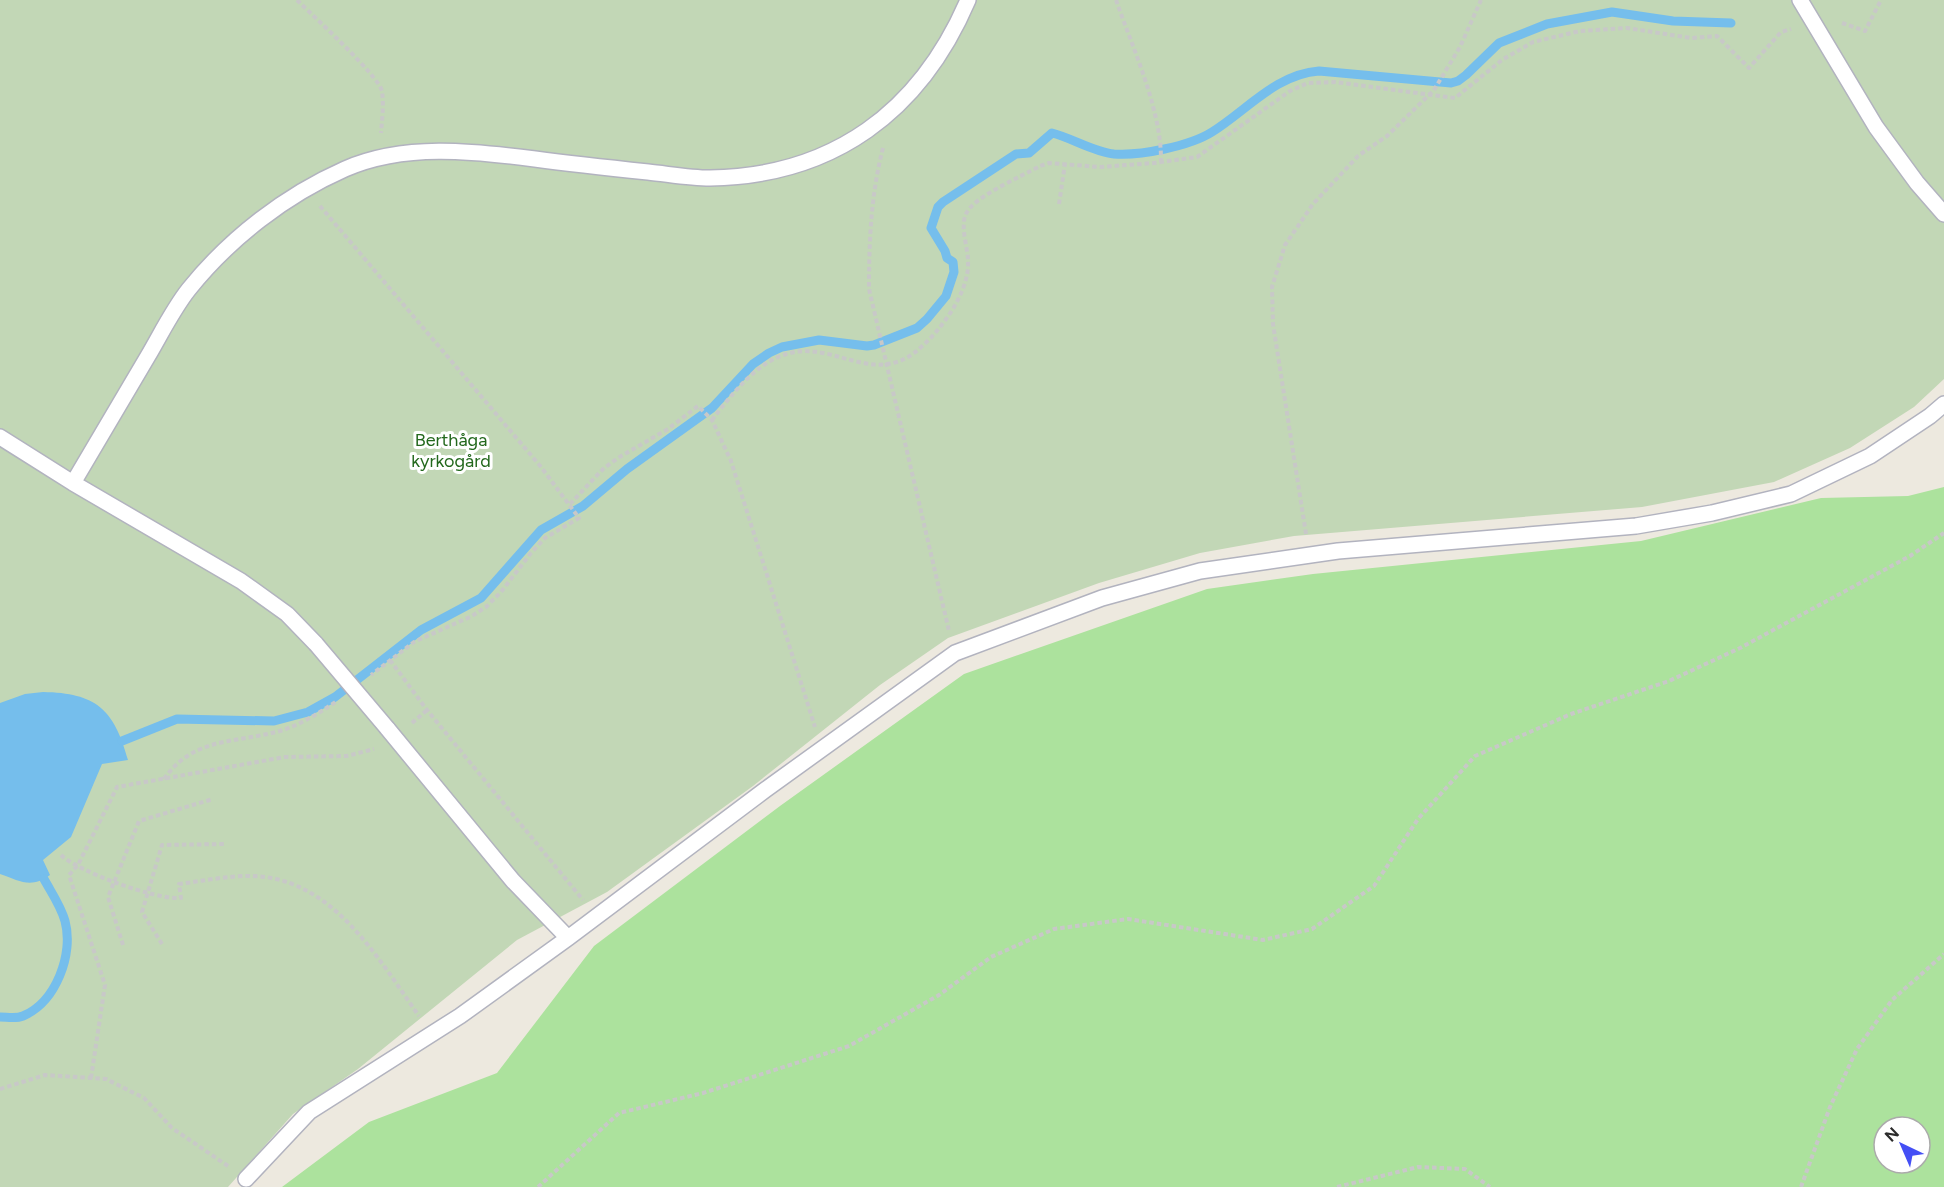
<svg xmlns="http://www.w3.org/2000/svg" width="1944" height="1187" font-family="Figtree,sans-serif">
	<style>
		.green { fill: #ace29d; fill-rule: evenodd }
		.cemetery { fill: #c2d7b6 }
		.water { fill: #75beec }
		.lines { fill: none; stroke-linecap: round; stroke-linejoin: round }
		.stream { stroke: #75beec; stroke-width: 9 }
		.service-casing { stroke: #b2b3bf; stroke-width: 18 }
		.path { stroke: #c8c8c8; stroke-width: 4; stroke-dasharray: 4.5 3; stroke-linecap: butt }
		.service { stroke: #fff; stroke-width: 15 }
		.service-bridge-casing { stroke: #b2b3bf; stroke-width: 18; stroke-linecap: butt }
		.service-bridge { stroke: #fff; stroke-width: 15 }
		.labels { text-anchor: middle; stroke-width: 6; stroke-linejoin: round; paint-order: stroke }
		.park-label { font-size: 18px; fill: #23681d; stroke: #fff }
	</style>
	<rect width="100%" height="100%" fill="#ede9df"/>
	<path class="green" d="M1944,487V1187H282L369,1122L497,1073L594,946L780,806L964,674L1207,589L1313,574L1641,541L1821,498L1908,496ZM1884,1127H1920V1163H1884Z"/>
	<path class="cemetery" d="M0,0H1944V379L1914,407L1850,448L1774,482L1642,507L1294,536L1200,553L1099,583L948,638L880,685L753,786L607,892L517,940L358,1069L293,1114L228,1187H0Z"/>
	<path class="water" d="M43,692C96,693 114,709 128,760L102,764L71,837L43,860L50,875C31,889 20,881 0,874V703L25,694Z"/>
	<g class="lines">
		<path class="stream" d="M122,741L177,719L274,721L308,712L335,697L421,630L481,598L541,530L583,506L627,469L712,408L753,364L769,353L782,347L819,340L867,346L874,345L917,328L927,319L946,296L954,272L953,262L947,258L945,251L931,228L938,207L943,202L1016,154L1029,153L1052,133C1072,138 1094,152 1114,154C1140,156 1190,146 1212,132C1246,111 1276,74 1319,71L1451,83L1458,81L1466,75L1499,43L1547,24L1612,12L1673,21L1731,23
			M0,1017C7,1017 16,1019 23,1016C56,1002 74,954 65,921C61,906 51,892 44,879"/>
		<defs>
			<path id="service" d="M1800,0L1876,127L1917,183L1944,214
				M0,437L73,483L241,581L287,614L316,644
				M73,483C98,441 123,398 148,356C161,334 173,309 189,289C230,238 286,195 345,169C404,143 473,151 535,159C573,164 610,168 648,172C668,174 689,178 710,178C833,176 920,112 968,0
				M387,728L513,881L568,938
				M246,1179L309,1112L460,1016L568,938L765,790L955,653L1102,598L1200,571L1338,551L1636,526L1712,513L1791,494L1870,456L1930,416L1944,404"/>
		</defs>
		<use href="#service" class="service-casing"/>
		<path class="path" d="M297,0C312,15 378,75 382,91C384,105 382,120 381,133
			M1116,0C1133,49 1162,111 1161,162
			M1842,23L1865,31L1881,0
			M883,148C871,194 869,241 869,289L949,631
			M1059,204L1065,164
			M320,206L541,467L579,518L545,538L531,553L501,592L486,607L472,616L414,642L371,675
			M712,420C732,394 757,361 790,353C833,342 872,384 914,353C938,335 970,293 968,261C968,247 959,225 967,212C976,196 1022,176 1040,166L1049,163L1100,167L1154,163L1197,157L1290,91L1308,83L1335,82L1455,98L1502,60L1533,42L1580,31L1627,28L1691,38L1717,36L1749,68L1781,32L1791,29
			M570,504L604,468L618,458L668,429L698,406L712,420L731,461L815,727
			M1306,534L1273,324L1272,287L1285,245L1313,204L1358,156L1387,136L1434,90L1460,47L1481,0
			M390,660L427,710L583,900
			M412,723L427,710
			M164,779C193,737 236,743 280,731C300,725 319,713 337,701
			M61,855C79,872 156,900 181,898L179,884C202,881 226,876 248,876C331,875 377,957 419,1016
			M162,944L142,912L162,845L226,844
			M123,945L108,897L139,821L213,799
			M91,1078L105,985L69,875L78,865L117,787L285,757L347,756L374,749
			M0,1089L45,1075L106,1079L144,1098L172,1128L228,1166
			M538,1187L619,1113L703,1093L849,1046L939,995L991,957L1054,929L1128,919L1263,940L1312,929L1374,886L1418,819L1475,756L1571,714L1669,681L1740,648L1910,556L1944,533
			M1337,1187L1418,1167L1465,1169L1490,1187
			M1801,1187L1830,1107L1857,1049L1892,1000L1944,954"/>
		<use href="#service" class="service"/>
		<defs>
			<path id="service-bridge" d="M316,644L387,728"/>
		</defs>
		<use href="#service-bridge" class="service-bridge-casing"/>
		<use href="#service-bridge" class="service-bridge"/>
	</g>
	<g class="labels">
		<g class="park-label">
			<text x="451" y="446">Berthåga<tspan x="451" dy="21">kyrkogård</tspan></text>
		</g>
	</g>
	<g transform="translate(1902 1145) rotate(316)"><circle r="28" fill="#ffffff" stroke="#ababab" stroke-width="1.5"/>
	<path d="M0-4.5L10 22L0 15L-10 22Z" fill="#444ff5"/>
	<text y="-9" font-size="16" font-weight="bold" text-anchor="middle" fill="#2c2c2c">N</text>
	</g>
</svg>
